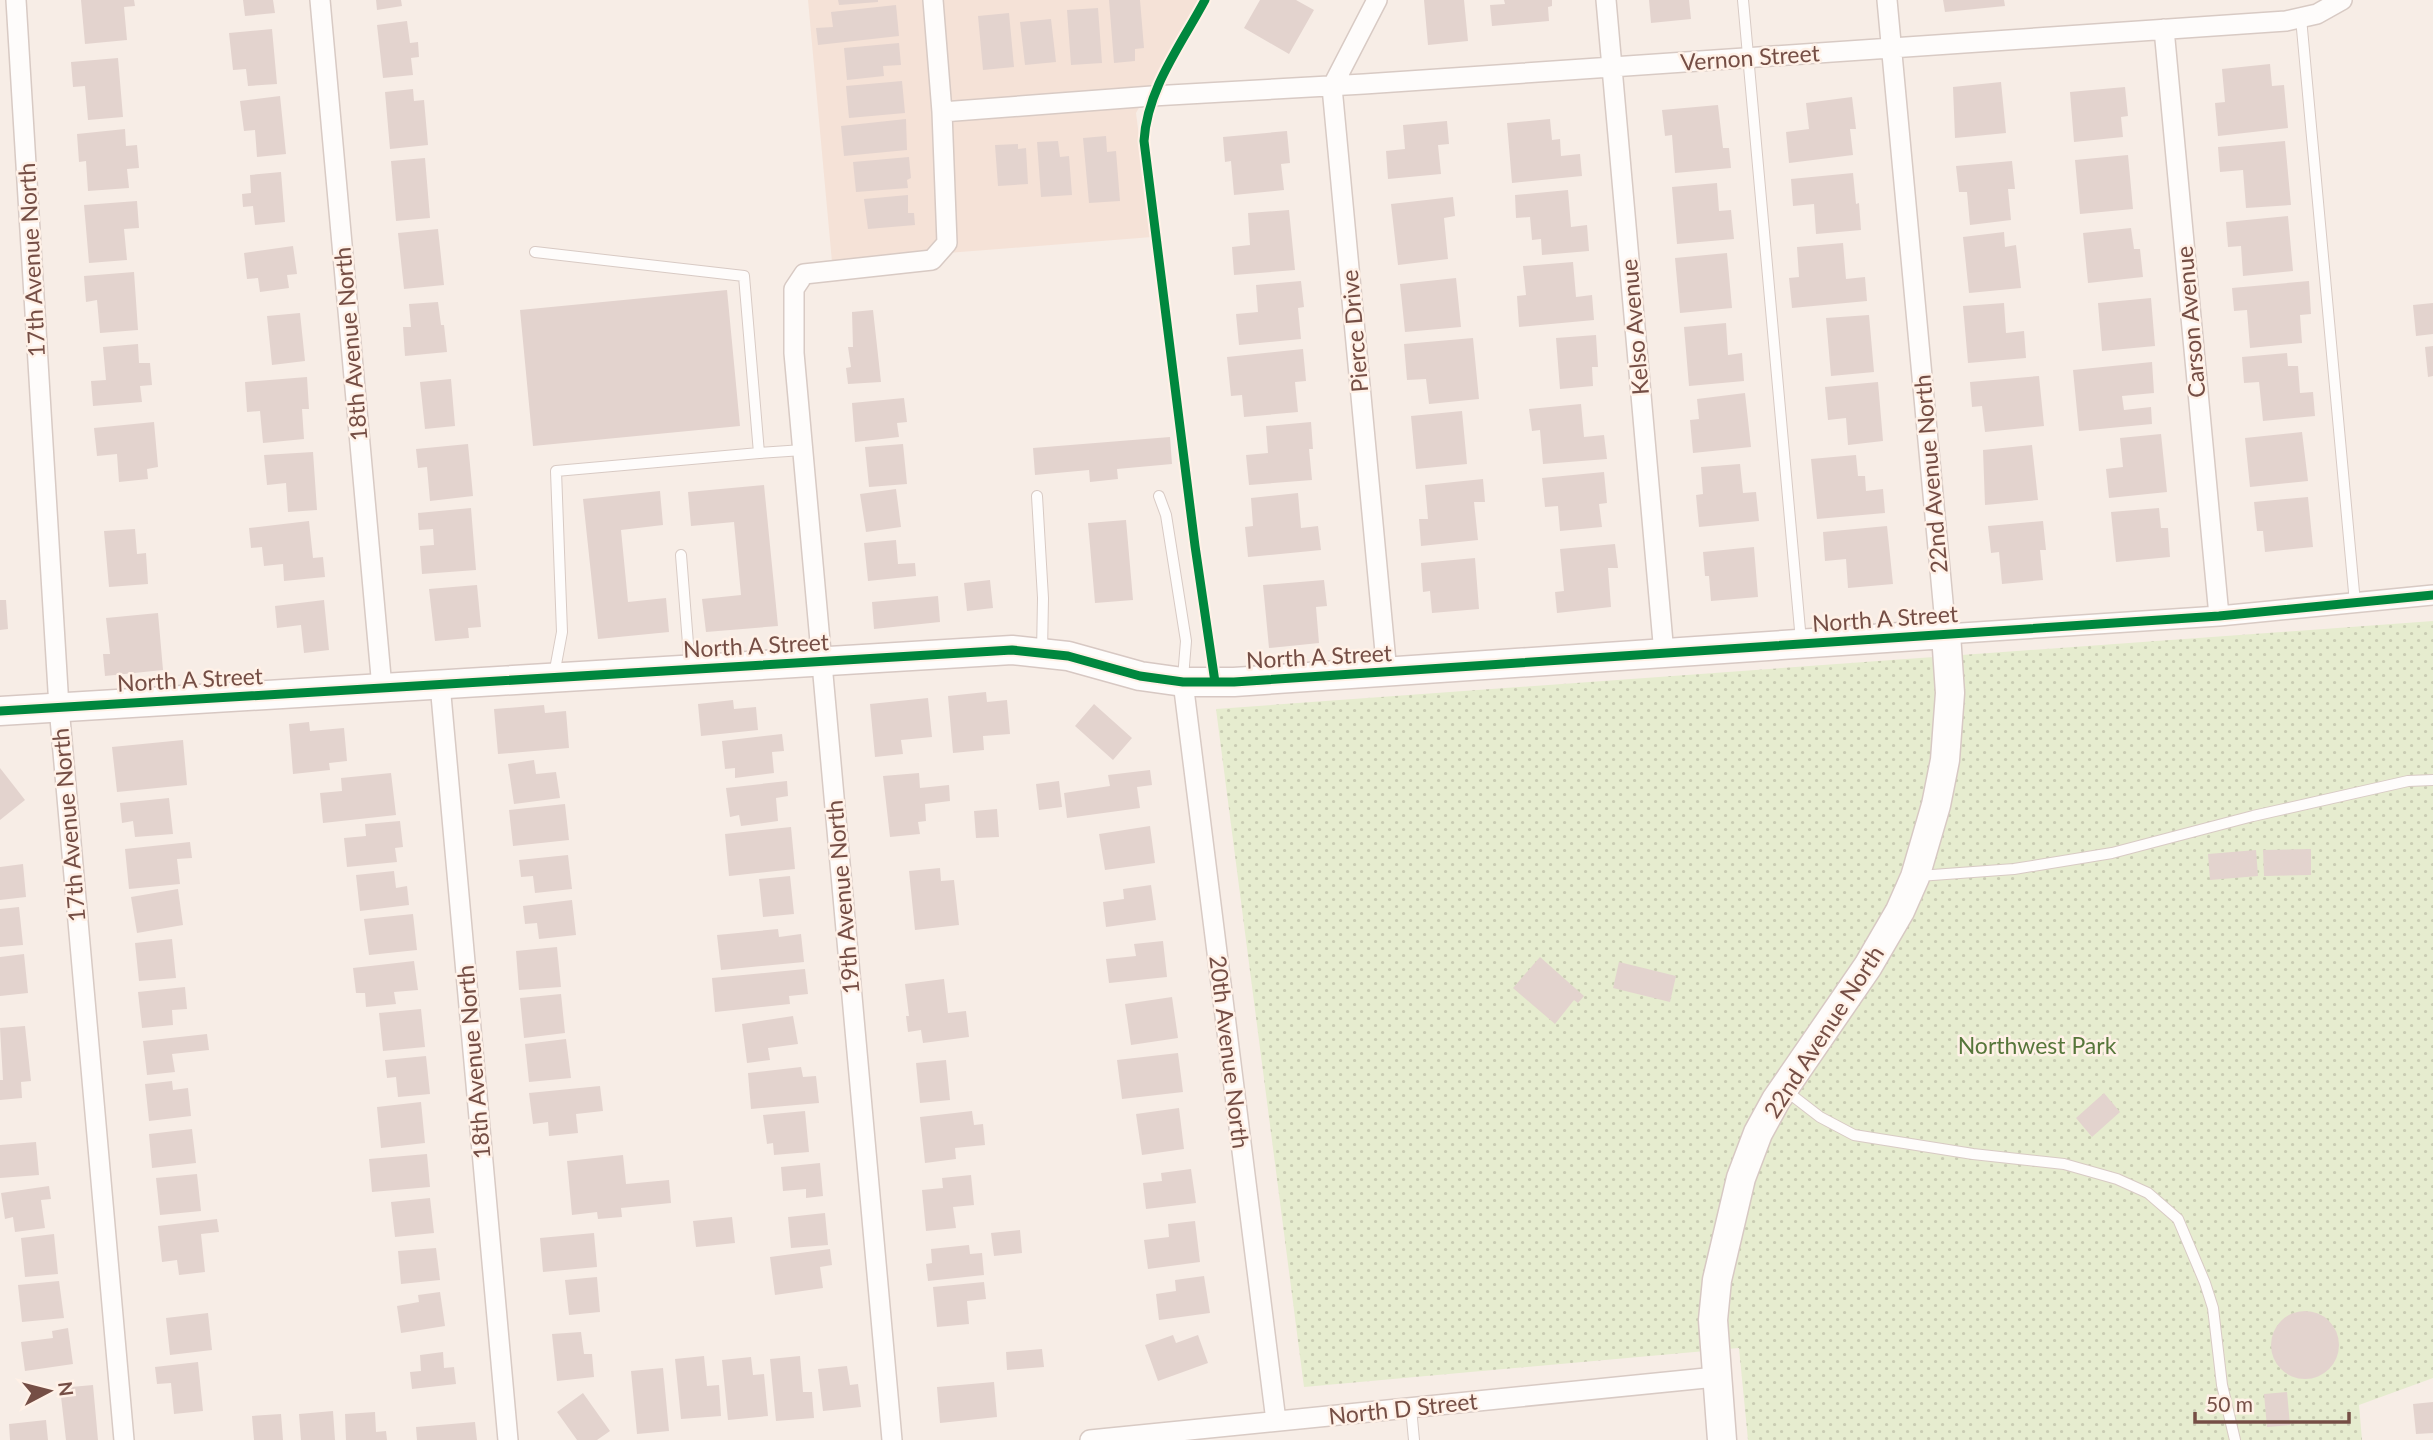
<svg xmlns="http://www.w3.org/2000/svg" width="2433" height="1440" font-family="Lato,sans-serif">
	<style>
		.residential { fill: #f5e2d7 }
		.park { fill: url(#park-dots) }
		.building { fill: #e3d3ce }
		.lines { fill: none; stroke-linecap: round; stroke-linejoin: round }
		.lane-casing { stroke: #d8cac4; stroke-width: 12 }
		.street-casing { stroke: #d8cac4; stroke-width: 22 }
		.secondary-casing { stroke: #d7c8c3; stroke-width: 31 }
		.lane { stroke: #fefcfb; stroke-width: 10 }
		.street { stroke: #fefcfb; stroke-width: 19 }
		.secondary { stroke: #fefcfb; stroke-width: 28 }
		.cycleway-casing { stroke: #fff1e7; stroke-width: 13 }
		.cycleway { stroke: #00873e; stroke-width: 9 }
		.labels { text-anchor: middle; stroke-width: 5; stroke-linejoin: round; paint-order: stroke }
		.street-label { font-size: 23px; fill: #754e45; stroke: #fff1e7 }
		.park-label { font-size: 23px; fill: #56763a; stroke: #fff1e7 }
	</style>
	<defs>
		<pattern id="park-dots" width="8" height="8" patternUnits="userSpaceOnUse" patternTransform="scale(1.75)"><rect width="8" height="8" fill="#e6eccf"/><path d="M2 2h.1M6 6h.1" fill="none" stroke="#c9ccb3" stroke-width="1.8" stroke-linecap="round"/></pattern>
	</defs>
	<rect width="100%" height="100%" fill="#f7ede6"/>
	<path class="residential" d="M808,0H1198L1136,113L1152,237L832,262Z"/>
	<path class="park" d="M2433,621V1378L2359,1405L2362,1440H1748L1739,1348L1304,1387L1216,709Z"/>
	<path class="building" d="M81,0H134L135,6L124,7L127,40L85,44Z
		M243,0H273L275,13L245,16Z
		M376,0H401L402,6L377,10Z
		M838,0H878V2L839,5Z
		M1109,0H1140L1144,48L1135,49V61L1114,63Z
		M1260,0H1296L1314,10L1289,54L1244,28Z
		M1424,0H1464L1468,41L1428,45Z
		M1504,0H1552V6L1548,7L1549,21L1492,26L1490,5L1505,4Z
		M1649,0H1689L1691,19L1651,23Z
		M1943,0H2004L2005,6L1945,12Z
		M896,5L899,36L818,45L816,28L833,27L831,12Z
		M1098,8L1102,63L1071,65L1067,10Z
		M1009,13L1014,67L983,70L978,16Z
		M1051,19L1056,62L1025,65L1020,22Z
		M407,21L410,43L418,42L419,57L411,58L413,75L383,78L377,25Z
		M272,29L277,84L248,86L246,69L233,70L229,33Z
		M899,43L901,65L883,66L884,76L847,80L844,48Z
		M118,58L123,117L88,120L85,86L73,87L71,62Z
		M2270,64L2272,86L2284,85L2288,128L2218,136L2215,103L2225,102L2222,69Z
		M902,81L905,113L849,118L846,86Z
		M2001,82L2006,133L1955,138L1953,87Z
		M2125,87L2128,116L2121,117L2123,137L2074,142L2070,92Z
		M413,89L414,101L424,100L428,145L390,149L385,92Z
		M280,96L286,154L257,157L255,130L244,131L240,101Z
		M1852,97L1856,129H1850L1853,155L1789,163L1786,132L1809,129L1806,103Z
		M1718,105L1723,148H1729L1731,168L1675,173L1672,135L1665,136L1662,110Z
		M906,119L907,150L844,156L841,126Z
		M1550,119L1552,140L1560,139L1561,156L1580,154L1582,176L1512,183L1507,123Z
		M1447,121L1449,144L1438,145L1441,174L1388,179L1386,151L1405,149L1403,125Z
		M125,129L126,146L137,145L139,168L127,169L129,188L88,191L86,161L79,162L77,134Z
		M1287,131L1290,163L1281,164L1284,190L1234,195L1231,161L1225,162L1223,137Z
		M1106,136L1107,152L1116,151L1120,201L1089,203L1083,138Z
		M1058,141L1060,157L1069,156L1072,195L1041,197L1037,142Z
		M2285,141L2291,205L2246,208L2243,170L2220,172L2218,147Z
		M1018,144V149L1026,148L1028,184L998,186L995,145Z
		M2128,155L2133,209L2080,214L2075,160Z
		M909,157L911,178L907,180L908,188L856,192L853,162Z
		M425,158L430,218L396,221L391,161Z
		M2012,161L2015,189H2008L2011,220L1970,225L1967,192H1959L1956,166Z
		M281,172L285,222L255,225L253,206L243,207L242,194L251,193L250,175Z
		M1853,173L1856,204L1859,203L1861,230L1816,234L1814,204L1793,206L1791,179Z
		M1717,183L1719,211L1731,210L1734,239L1677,244L1672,187Z
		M1568,190L1571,227L1587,225L1589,251L1542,255L1541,239L1532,240L1530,217L1516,218L1515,195Z
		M908,195V213H914L915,225L868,229L864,199Z
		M1453,197L1455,216L1444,218L1448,259L1398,265L1391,204Z
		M137,201L139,228L124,229L127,260L89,263L84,205Z
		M1289,210L1295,270L1234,275L1232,247L1250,245L1248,213Z
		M2288,216L2293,271L2243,276L2241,246L2228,247L2226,222Z
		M2131,228L2134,249H2140L2143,277L2088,283L2083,233Z
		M438,229L444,285L404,289L398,233Z
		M2004,232L2005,247L2016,245L2021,288L1969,293L1963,237Z
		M1843,243L1846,279L1865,277L1867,301L1792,308L1789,278L1799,277L1797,247Z
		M293,246L297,274L287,275L289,288L260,292L258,278L247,279L244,253Z
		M1727,253L1732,308L1680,313L1675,258Z
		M1573,262L1576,297L1592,295L1594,320L1519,327L1517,296L1526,295L1523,266Z
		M134,272L138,330L100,333L97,300L86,302L84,276Z
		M1456,278L1461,327L1405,332L1400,284Z
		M1301,281L1304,307L1298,308L1301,339L1239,345L1236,314L1258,312L1256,285Z
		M2309,281L2311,314L2300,315L2302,343L2250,348L2247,310L2234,311L2232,288Z
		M727,290L740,426L533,446L520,310Z
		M2151,298L2155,346L2102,351L2098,303Z
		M438,302L441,325H444L447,352L405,356L403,327H411L409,304Z
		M2004,303L2006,333L2024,331L2026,358L1968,363L1963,306Z
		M2433,303V334L2416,336L2413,305Z
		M873,310L881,382L848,384L846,368L851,367L848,347H853L852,312Z
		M300,313L305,361L272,365L267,316Z
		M1869,315L1874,372L1831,376L1826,318Z
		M1726,323L1728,355L1742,353L1744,381L1689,386L1684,327Z
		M1596,335L1598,367H1592L1593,386L1560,389L1556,338Z
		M1473,338L1479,399L1429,404L1426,379L1407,380L1404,344Z
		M138,344L139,363H150L152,385L140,386L142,402L93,406L91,381L106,380L103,347Z
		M2433,346V376L2428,377L2425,347Z
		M1303,349L1306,381L1295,382L1298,412L1244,417L1242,395L1231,396L1227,357Z
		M2287,353L2288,366H2298L2300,393L2313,392L2315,416L2263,421L2259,382L2244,383L2242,357Z
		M2152,362L2154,393L2122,396L2124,410L2151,407L2152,424L2079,431L2073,370Z
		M2039,376L2044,426L1985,432L1982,406L1972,407L1970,382Z
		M307,377L309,409H302L304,439L263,443L260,411L247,412L245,382Z
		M451,379L455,426L425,429L420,382Z
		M1878,382L1883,441L1848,445L1846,418L1828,420L1825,387Z
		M1745,393L1751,447L1693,453L1690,420L1699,419L1697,399Z
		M904,398L907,422L897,423L899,437L855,442L852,403Z
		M1581,404L1584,437L1604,435L1607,459L1543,464L1540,430L1532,431L1529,409Z
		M1462,411L1467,464L1416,469L1411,416Z
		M154,422L158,467L147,469L148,479L119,482L117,454L97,456L94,428Z
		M1311,422L1313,449H1309L1312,480L1249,485L1246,455L1268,453L1266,426Z
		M2302,432L2308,481L2250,487L2245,438Z
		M2161,434L2167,492L2109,498L2106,469L2123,467L2120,438Z
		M1170,437L1172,464L1117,469L1118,479L1090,482L1089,470L1035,475L1033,448Z
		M468,444L473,496L430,501L427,467L418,468L416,449Z
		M903,444L907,484L869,487L865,447Z
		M2032,445L2038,500L1985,505L1983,450Z
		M313,452L317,510L288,512L286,483L267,485L264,455Z
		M1856,455L1858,476H1865L1866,491L1883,489L1885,513L1817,519L1811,459Z
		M1740,464L1743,493L1756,492L1759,521L1699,527L1696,495L1703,494L1701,467Z
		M1604,472L1607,503L1599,504L1602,527L1560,531L1558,506L1545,507L1542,478Z
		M1483,479L1485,502H1474L1478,540L1421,546L1419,519H1428L1425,485Z
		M764,485L778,626L706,632L702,599L741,595L734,522L691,526L688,492Z
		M896,489L901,527L866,532L860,494Z
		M660,491L663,525L621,530L628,602L666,598L669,632L598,639L583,499Z
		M1298,493L1301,528L1318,526L1321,550L1248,557L1245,527L1253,526L1251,498Z
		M2308,497L2313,547L2265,552L2263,531H2257L2254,502Z
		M471,508L476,570L422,574L420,546L434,545L433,529L419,530L418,513Z
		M2159,508L2161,528H2168L2170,557L2116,562L2111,512Z
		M1126,520L1133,600L1095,603L1088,523Z
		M309,521L313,558L323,557L325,577L284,581L283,564L264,566L262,547L251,548L249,528Z
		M2043,521L2046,550H2040L2043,580L2002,584L1999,552L1991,553L1988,526Z
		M1887,526L1893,584L1848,588L1846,559L1825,561L1823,532Z
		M135,529L137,554L146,553L148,584L109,587L104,531Z
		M896,540L898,564L915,563L916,576L868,581L864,543Z
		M1615,544L1618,568H1608L1611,607L1557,613L1555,592L1564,591L1560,549Z
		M1754,547L1758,597L1711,601L1709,576H1705L1703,552Z
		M1475,558L1479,609L1432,613L1430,591L1423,592L1421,563Z
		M990,580L993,608L967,611L964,583Z
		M1324,580L1327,606L1316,607L1319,643L1269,648L1263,585Z
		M477,585L481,627L468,628L469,638L435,641L429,589Z
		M938,596L940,622L874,629L872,602Z
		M0,600H6L8,629L0,630Z
		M324,600L329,650L304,653L301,625L277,628L275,606Z
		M158,613L163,670L105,676L103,654H110L106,618Z
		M986,692L987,702L1007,700L1010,734L983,736L984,750L953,753L948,696Z
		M928,698L932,737L901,740L903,754L875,757L870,704Z
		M733,700L734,709L756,707L758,730L701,736L698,704Z
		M1094,704L1132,738L1113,760L1075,726Z
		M544,705L545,713L566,711L569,748L498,754L494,709Z
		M309,722L310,731L344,728L347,761L329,763L330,770L293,774L289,724Z
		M782,734L784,751L772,752L774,773L735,778V768L725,769L722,741Z
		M183,740L187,785L117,792L112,747Z
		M534,760L536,774L556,772L560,798L514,804L508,764Z
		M0,768L25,800L0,820Z
		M1150,770L1152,785L1137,787L1140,808L1067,818L1064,793L1110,786L1108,775Z
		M391,773L396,815L323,823L320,793L342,791L341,778Z
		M919,773L920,788L949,785L950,801L925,804L926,821L918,822L920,834L890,837L883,776Z
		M787,781L788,796L776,798L778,821L741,826L739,815L730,817L726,788Z
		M1059,781L1062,807L1039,810L1036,784Z
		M169,798L173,834L135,837L133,821L122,823L120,803Z
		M565,804L569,840L513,846L509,810Z
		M997,809L999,837L976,838L974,811Z
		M400,821L403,847L395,848L397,862L347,867L344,838L366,836L365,824Z
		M1150,826L1155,863L1105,870L1099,834Z
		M791,827L795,869L729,876L725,834Z
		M190,842L192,858L177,859L180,884L129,889L125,849Z
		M2311,849V875L2264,876L2263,850Z
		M2256,850L2258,876L2210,880L2208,854Z
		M568,855L572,889L535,893L533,876L521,877L519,860Z
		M23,864L26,897L0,900V867Z
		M940,868L941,881L954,880L959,925L915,930L909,871Z
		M394,871L396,888L407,886L409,905L360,911L356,875Z
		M790,876L794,914L763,917L759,879Z
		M1151,885L1156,920L1106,927L1103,902L1124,899L1123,889Z
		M178,889L183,925L137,933L131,897Z
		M572,900L576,935L539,939L537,923L525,924L523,906Z
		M19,907L23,945L0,947V909Z
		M413,914L417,950L369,955L364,919Z
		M778,929L779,937L801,934L804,962L721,970L717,935Z
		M172,939L176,978L139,981L135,943Z
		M1163,941L1167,977L1109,983L1106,959L1136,956L1134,944Z
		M557,947L561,987L519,990L516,951Z
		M24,954L28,993L0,996V957Z
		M1540,957L1584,996L1578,1003L1574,1000L1555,1024L1513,988Z
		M414,961L418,990L394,992L396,1004L366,1007L365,993H356L353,968Z
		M1619,962L1676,976L1670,1002L1613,988Z
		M805,969L808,994L789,996L790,1004L715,1012L712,978Z
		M944,979L948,1013L966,1011L969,1037L923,1043L921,1030L908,1032L906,1016H909L905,984Z
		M185,987L187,1009L172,1010L173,1025L142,1028L138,992Z
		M561,994L565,1033L524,1038L520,998Z
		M1172,997L1178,1038L1131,1045L1125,1004Z
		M421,1009L425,1047L383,1051L379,1013Z
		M793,1016L798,1044L768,1048L770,1060L747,1063L742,1024Z
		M25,1026L31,1081L21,1082L22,1098L0,1100V1080H3L0,1028Z
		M207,1034L209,1050L172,1054L175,1072L147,1075L143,1041Z
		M566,1039L571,1078L529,1082L525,1044Z
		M1178,1053L1183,1092L1122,1099L1117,1060Z
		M426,1056L430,1094L398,1097L396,1077L387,1078L385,1060Z
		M946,1060L950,1100L920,1103L916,1063Z
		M801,1067L803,1077L816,1076L819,1103L751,1109L748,1073Z
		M172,1081L173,1090L188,1088L191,1116L149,1121L145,1084Z
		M600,1086L603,1111L576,1114L578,1133L549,1136L548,1122L533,1124L529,1093Z
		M2104,1093L2120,1112L2092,1137L2076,1118Z
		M421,1102L425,1143L381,1148L377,1107Z
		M1179,1108L1184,1149L1142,1155L1136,1114Z
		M805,1111L809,1152L774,1155L773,1143L767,1144L763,1115Z
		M972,1111L974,1125L983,1124L985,1145L955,1148L956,1159L925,1163L920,1117Z
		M192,1129L196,1163L152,1168L149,1134Z
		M36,1142L39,1175L0,1178V1145Z
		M427,1154L430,1187L372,1192L369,1159Z
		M623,1155L626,1184L669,1180L671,1203L621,1208L622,1217L598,1219L597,1212L572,1215L567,1161Z
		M820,1163L823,1196L806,1198V1189L783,1191L781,1167Z
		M1191,1169L1196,1203L1146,1209L1143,1183L1162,1181L1161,1173Z
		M197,1174L201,1211L160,1215L156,1178Z
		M971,1175L974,1205L953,1207L956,1228L926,1231L922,1190L943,1188L942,1178Z
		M49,1186L51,1199L41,1200L45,1228L15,1232L13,1217L5,1219L1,1193Z
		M430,1198L434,1233L395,1237L391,1202Z
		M825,1213L828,1245L791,1248L788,1217Z
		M732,1217L735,1243L696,1247L693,1221Z
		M217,1219L219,1232L201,1234L205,1272L179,1275L177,1260L162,1262L158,1226Z
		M1195,1221L1200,1262L1148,1269L1144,1240L1169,1237L1168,1224Z
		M1020,1230L1022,1253L994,1256L991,1233Z
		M594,1233L597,1267L543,1272L540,1238Z
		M54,1234L58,1274L25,1277L21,1238Z
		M969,1245L970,1254L982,1253L984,1275L928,1281L926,1264L932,1263L931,1249Z
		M436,1248L440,1280L401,1284L398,1251Z
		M830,1249L832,1265L820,1267L823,1288L775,1295L770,1257Z
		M1204,1276L1210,1313L1159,1320L1156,1294L1176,1291L1175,1280Z
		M597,1277L600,1312L569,1315L565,1280Z
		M59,1281L64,1318L22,1322L18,1285Z
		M984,1282L986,1299L967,1301L969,1324L937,1327L933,1287Z
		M440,1292L445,1326L401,1333L397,1306L419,1302L418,1295Z
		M2271 1345a34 34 0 1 1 68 0a34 34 0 1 1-68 0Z
		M208,1313L212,1350L170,1355L166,1318Z
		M68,1328L73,1364L25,1371L21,1342L53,1338L52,1331Z
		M581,1332L584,1354H592L594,1377L557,1381L552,1334Z
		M1173,1335L1176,1343L1198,1335L1208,1363L1158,1381L1145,1345Z
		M1042,1349L1044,1367L1007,1370L1006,1352Z
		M443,1352L444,1368L454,1367L456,1384L412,1389L410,1372L421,1371L420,1355Z
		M704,1356L707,1386L719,1385L721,1416L681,1419L675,1359Z
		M800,1356L803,1392H812L814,1418L776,1421L770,1359Z
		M751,1357L753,1375L764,1374L768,1416L728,1420L722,1360Z
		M198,1362L203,1411L174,1414L171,1383L157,1384L155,1367Z
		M847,1366L850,1385L858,1384L861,1407L823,1411L818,1369Z
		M663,1368L669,1431L637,1434L631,1371Z
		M994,1382L997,1417L940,1423L937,1387Z
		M93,1385L98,1440H66L60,1388Z
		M2287,1392L2290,1425L2267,1427L2264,1394Z
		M583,1393L610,1431L597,1440H577L557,1412Z
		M2433,1402V1433L2416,1434L2413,1404Z
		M333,1411L335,1440H301L299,1414Z
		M375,1412L376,1432L386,1431L387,1440H346L345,1414Z
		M281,1414L283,1440H254L252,1416Z
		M46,1420L48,1440H10L9,1424Z
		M475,1422L477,1440H417L416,1427Z"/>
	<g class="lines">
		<defs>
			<path id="lane" d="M1743,0L1801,641
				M2301,18L2355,603
				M535,252L744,276L759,453L803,450
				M1037,496L1043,598L1042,653
				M1159,496L1166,515L1186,641L1183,678
				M681,555L690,669
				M554,675L562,632L556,471L759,453
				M1919,876L2014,869L2112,853L2253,816L2408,781L2433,780
				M1785,1090L1820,1117L1854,1135L1973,1154L2064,1164L2117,1179L2148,1193L2178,1219L2205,1283L2213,1308L2222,1385L2235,1440
				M1411,1408L1414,1440"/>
			<path id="street" d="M16,0L59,707L124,1440
				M320,0L382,688
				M1377,0L1332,87L1387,673
				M1606,0L1664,654
				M1887,0L1946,634L2219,616L2433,595
				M2164,29L2219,616
				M942,112L1152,96L1364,84L2286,21L2317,14L2342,0
				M1183,682L1276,1421
				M440,684L508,1440
				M892,1440L794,353V289L804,274L932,260L947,243L942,112L933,0
				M1090,1440L1716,1377"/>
			<path id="secondary" d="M0,711L1012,650L1068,656L1140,676L1183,682H1234L1946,634L1950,693L1945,760L1936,805L1915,877L1900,911L1868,966L1776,1100L1758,1133L1741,1178L1717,1280L1713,1320L1722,1440"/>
		</defs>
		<use href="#lane" class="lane-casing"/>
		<use href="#street" class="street-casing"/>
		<use href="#secondary" class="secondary-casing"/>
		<use href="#lane" class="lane"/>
		<use href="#street" class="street"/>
		<use href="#secondary" class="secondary"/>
		<defs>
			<path id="cycleway" d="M1205,0C1181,45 1147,89 1144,141L1195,546L1215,682
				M0,711L1012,650L1068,656L1140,676L1183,682H1234L2219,616L2433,595"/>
		</defs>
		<use href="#cycleway" class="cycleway-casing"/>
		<use href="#cycleway" class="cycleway"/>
	</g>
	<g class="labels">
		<g class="street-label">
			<text transform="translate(1750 58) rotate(-4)" y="8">Vernon Street</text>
			<text transform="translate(32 260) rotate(-93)" y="8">17th Avenue North</text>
			<text transform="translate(2191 322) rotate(-95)" y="8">Carson Avenue</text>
			<text transform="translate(1635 327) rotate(-95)" y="8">Kelso Avenue</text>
			<text transform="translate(1355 331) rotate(-95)" y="8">Pierce Drive</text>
			<text transform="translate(351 344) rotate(-95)" y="8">18th Avenue North</text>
			<text transform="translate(1931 474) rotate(-95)" y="8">22nd Avenue North</text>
			<text transform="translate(1885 619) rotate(-4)" y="8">North A Street</text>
			<text transform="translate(756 646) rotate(-3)" y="8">North A Street</text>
			<text transform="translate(1319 657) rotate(-3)" y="8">North A Street</text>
			<text transform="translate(190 680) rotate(-3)" y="8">North A Street</text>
			<text transform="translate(69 825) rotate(-95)" y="8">17th Avenue North</text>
			<text transform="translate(843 897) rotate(-95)" y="8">19th Avenue North</text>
			<text transform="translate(1824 1032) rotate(-57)" y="8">22nd Avenue North</text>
			<text transform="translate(1229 1052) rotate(83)" y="8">20th Avenue North</text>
			<text transform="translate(474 1062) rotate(-95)" y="8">18th Avenue North</text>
			<text transform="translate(1403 1409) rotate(-6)" y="8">North D Street</text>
		</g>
		<g class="park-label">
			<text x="2037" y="1054">Northwest Park</text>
		</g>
	</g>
	<g transform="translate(49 1391) rotate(83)" stroke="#fff1e7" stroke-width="5" paint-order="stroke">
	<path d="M0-5L12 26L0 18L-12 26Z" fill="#754e45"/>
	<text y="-10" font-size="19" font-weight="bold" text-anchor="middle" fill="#754e45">N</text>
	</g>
	<path d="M2195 1412v10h154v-10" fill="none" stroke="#754e45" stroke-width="3.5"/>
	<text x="2206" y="1412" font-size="21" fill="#754e45" stroke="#fff1e7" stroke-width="5" paint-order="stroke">50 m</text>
</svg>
